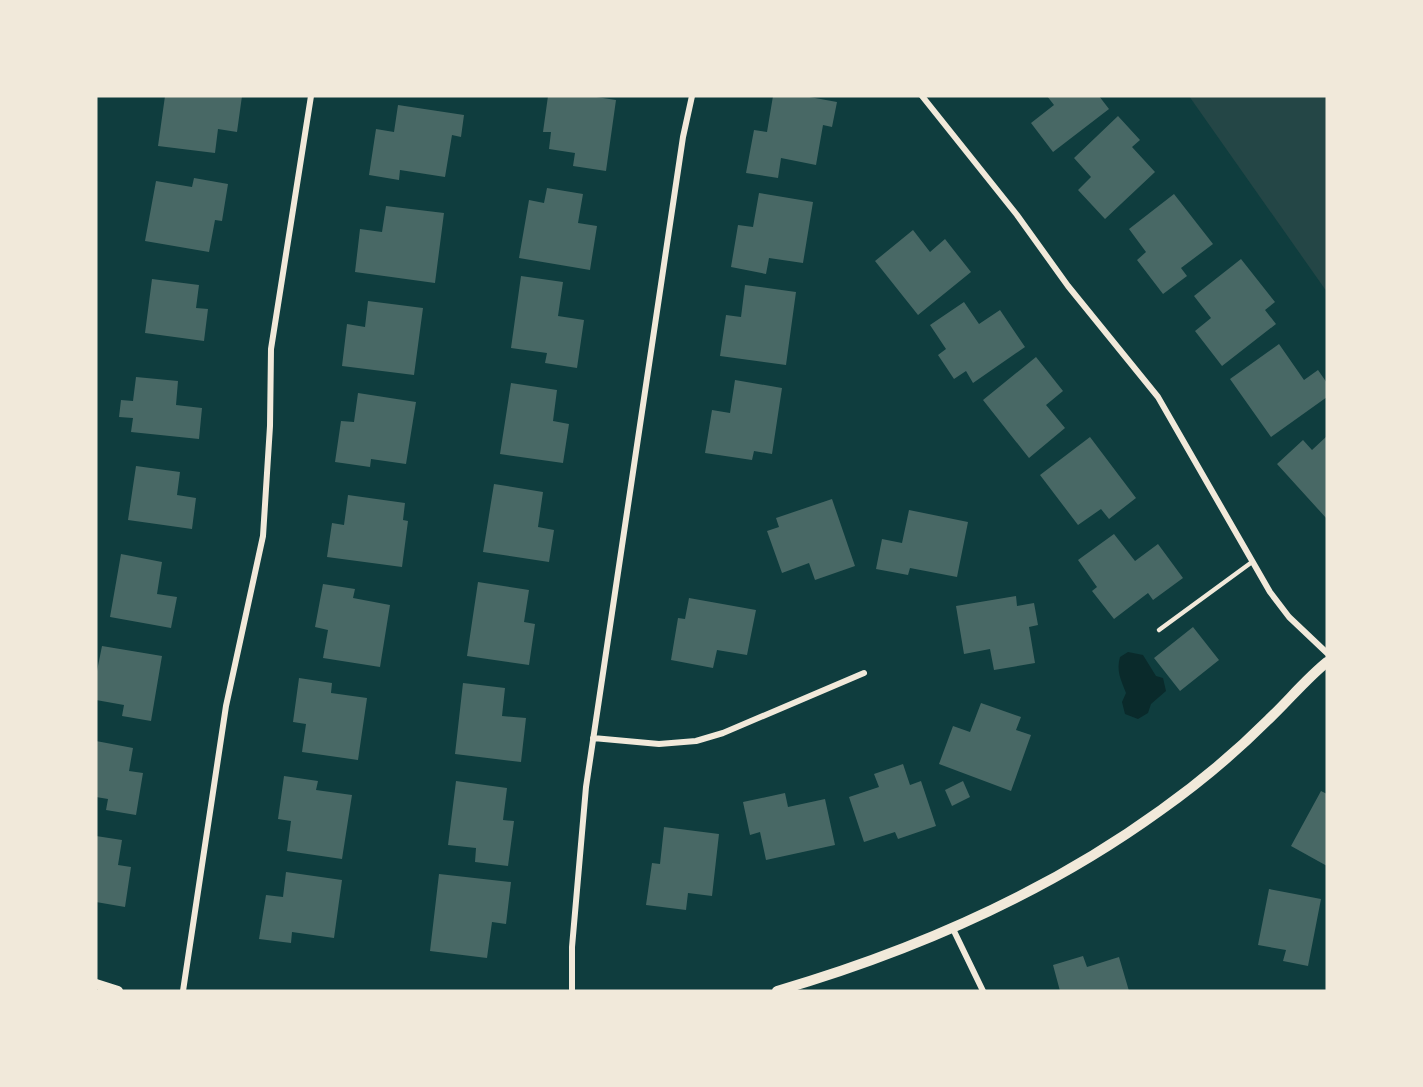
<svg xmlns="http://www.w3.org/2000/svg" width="1423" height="1087" font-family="'PT Sans',sans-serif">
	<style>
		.green { fill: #244646 }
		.water { fill: #0a2a2b }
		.building { fill: #486865 }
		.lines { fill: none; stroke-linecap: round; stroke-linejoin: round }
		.service { stroke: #f1e9da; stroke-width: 4.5 }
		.minor { stroke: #f1e9da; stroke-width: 6 }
		.tertiary { stroke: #f1e9da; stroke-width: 10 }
	</style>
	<rect width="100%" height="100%" fill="#0f3d3e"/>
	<path class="green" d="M1189,96H1327V292Z"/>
	<path class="water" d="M1128,652L1143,655L1156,676L1163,678L1166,691L1151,704L1148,713L1138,719L1125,714L1122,702L1126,693C1121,680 1116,671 1120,657Z"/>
	<path class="building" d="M165,96H242L237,132L218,129L215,153L158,146Z
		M548,96H590L616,100L606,171L573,166L575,153L549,149L551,132H543Z
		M773,96H804L837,102L832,127L823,125L816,165L781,158L778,178L746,173L754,130L767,132Z
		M1047,96H1099L1109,109L1053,152L1031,123L1054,105Z
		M398,105L464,115L461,137L452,135L445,177L400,170L399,180L369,175L376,129L394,132Z
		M1118,116L1140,140L1132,147L1155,172L1105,219L1078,190L1091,177L1074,158Z
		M194,178L228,184L222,221L215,220L209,252L145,241L156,181L192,187Z
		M547,188L583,194L578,223L597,226L590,270L519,258L529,200L544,203Z
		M759,193L813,202L803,263L769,258L766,274L731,267L738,225L753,227Z
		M1174,194L1213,244L1181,268L1187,276L1163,294L1137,260L1146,252L1129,229Z
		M386,206L444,213L435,283L355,272L360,229L382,232Z
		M913,230L930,252L945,239L971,272L918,315L875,261Z
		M1241,259L1275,302L1265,310L1276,324L1222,366L1195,331L1211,318L1194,296Z
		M521,276L563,282L558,316L584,320L577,368L545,363L547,353L511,348Z
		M152,279L199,285L196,308L208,309L204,341L145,333Z
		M745,285L796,292L786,365L720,356L726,315L741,317Z
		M368,301L423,308L414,375L342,366L347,324L365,327Z
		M964,302L979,324L1000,310L1025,347L973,383L966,371L954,379L938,355L946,349L930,325Z
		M1279,344L1304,380L1318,370L1327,383V397L1271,437L1230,379Z
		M1036,357L1063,391L1046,405L1065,428L1029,458L983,400Z
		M136,377L178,381L176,405L202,408L199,439L131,432L133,418L119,417L121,400L133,401Z
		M735,380L782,388L772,454L754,451L752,460L705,453L712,410L730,413Z
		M511,383L557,390L553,421L569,424L563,463L500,454Z
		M358,393L416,402L406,464L371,459L370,467L335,462L341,421L354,422Z
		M1327,436V519L1277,464L1303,440L1312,450Z
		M1090,437L1136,498L1109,519L1101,509L1078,525L1040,475Z
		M136,466L180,472L177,495L196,498L192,529L128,520Z
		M494,484L543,492L538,527L554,530L549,562L483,552Z
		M348,495L405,503L403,520L408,521L402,567L327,557L332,523L344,525Z
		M832,499L855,566L815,580L809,563L782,573L767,531L779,527L776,518Z
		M909,510L968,522L957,577L910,568L908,575L876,569L882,539L902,543Z
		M1114,534L1135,561L1158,544L1183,578L1153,600L1148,593L1114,619L1092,591L1097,587L1078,560Z
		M121,554L162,562L157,594L177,597L171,628L110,617Z
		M478,582L529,590L524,622L535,624L529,665L467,656Z
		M323,584L355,589L353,598L390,605L380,667L323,658L328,630L315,627Z
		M1016,596L1017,606L1034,603L1038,625L1029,627L1035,663L994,670L990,649L964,654L956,606Z
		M689,598L756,610L747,655L717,650L713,668L671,660L678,618L685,619Z
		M1193,627L1219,660L1180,691L1154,658Z
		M102,646L162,656L151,721L122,716L124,705L96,700V676Z
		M299,678L332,683L331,693L367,698L358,760L302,752L306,724L293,722Z
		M463,683L505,688L502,716L526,718L521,762L455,754Z
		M981,703L1021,717L1016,730L1031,735L1011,791L939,764L953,726L970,732Z
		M96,741L133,748L129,771L143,773L136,815L106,810L108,799L96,797Z
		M903,764L910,785L921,781L936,826L898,839L895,832L864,842L849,797L879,787L874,774Z
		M284,776L318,781L316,790L352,795L342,859L287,851L291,821L278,819Z
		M456,781L507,788L503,820L514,821L508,866L475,862L476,848L448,845Z
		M963,781L970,797L952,806L945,790Z
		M1321,791L1327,794V866L1291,846Z
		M785,793L788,807L825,799L835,845L766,860L760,832L750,835L743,802Z
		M664,827L719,834L712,896L688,893L686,910L646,905L652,863L660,864Z
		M96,836L122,840L118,865L131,867L125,907L96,902Z
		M286,872L342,880L334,938L292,932L291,943L259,939L266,895L283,897Z
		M439,874L511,882L506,924L492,922L487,958L430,951Z
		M1269,889L1321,899L1308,966L1283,961L1286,950L1258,945Z
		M1083,956L1087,967L1119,957L1129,991H1060L1053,965Z"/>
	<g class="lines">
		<path class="service" d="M1159,630L1252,562"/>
		<path class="minor" d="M922,96L1017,215L1068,286L1158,397L1270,592L1289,617L1327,653
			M593,738L659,744L696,741L723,733L864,673
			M953,929L983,991
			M183,991L226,706L263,536L270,426L271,349L311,96
			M572,991V947L586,787L683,137L692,96"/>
		<path class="tertiary" d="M96,984L118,991
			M777,991C914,951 1045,894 1161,810C1199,783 1236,752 1269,719C1288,701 1306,679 1327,662"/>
	</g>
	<rect width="1423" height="1087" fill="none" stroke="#f1e9da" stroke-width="195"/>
</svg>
